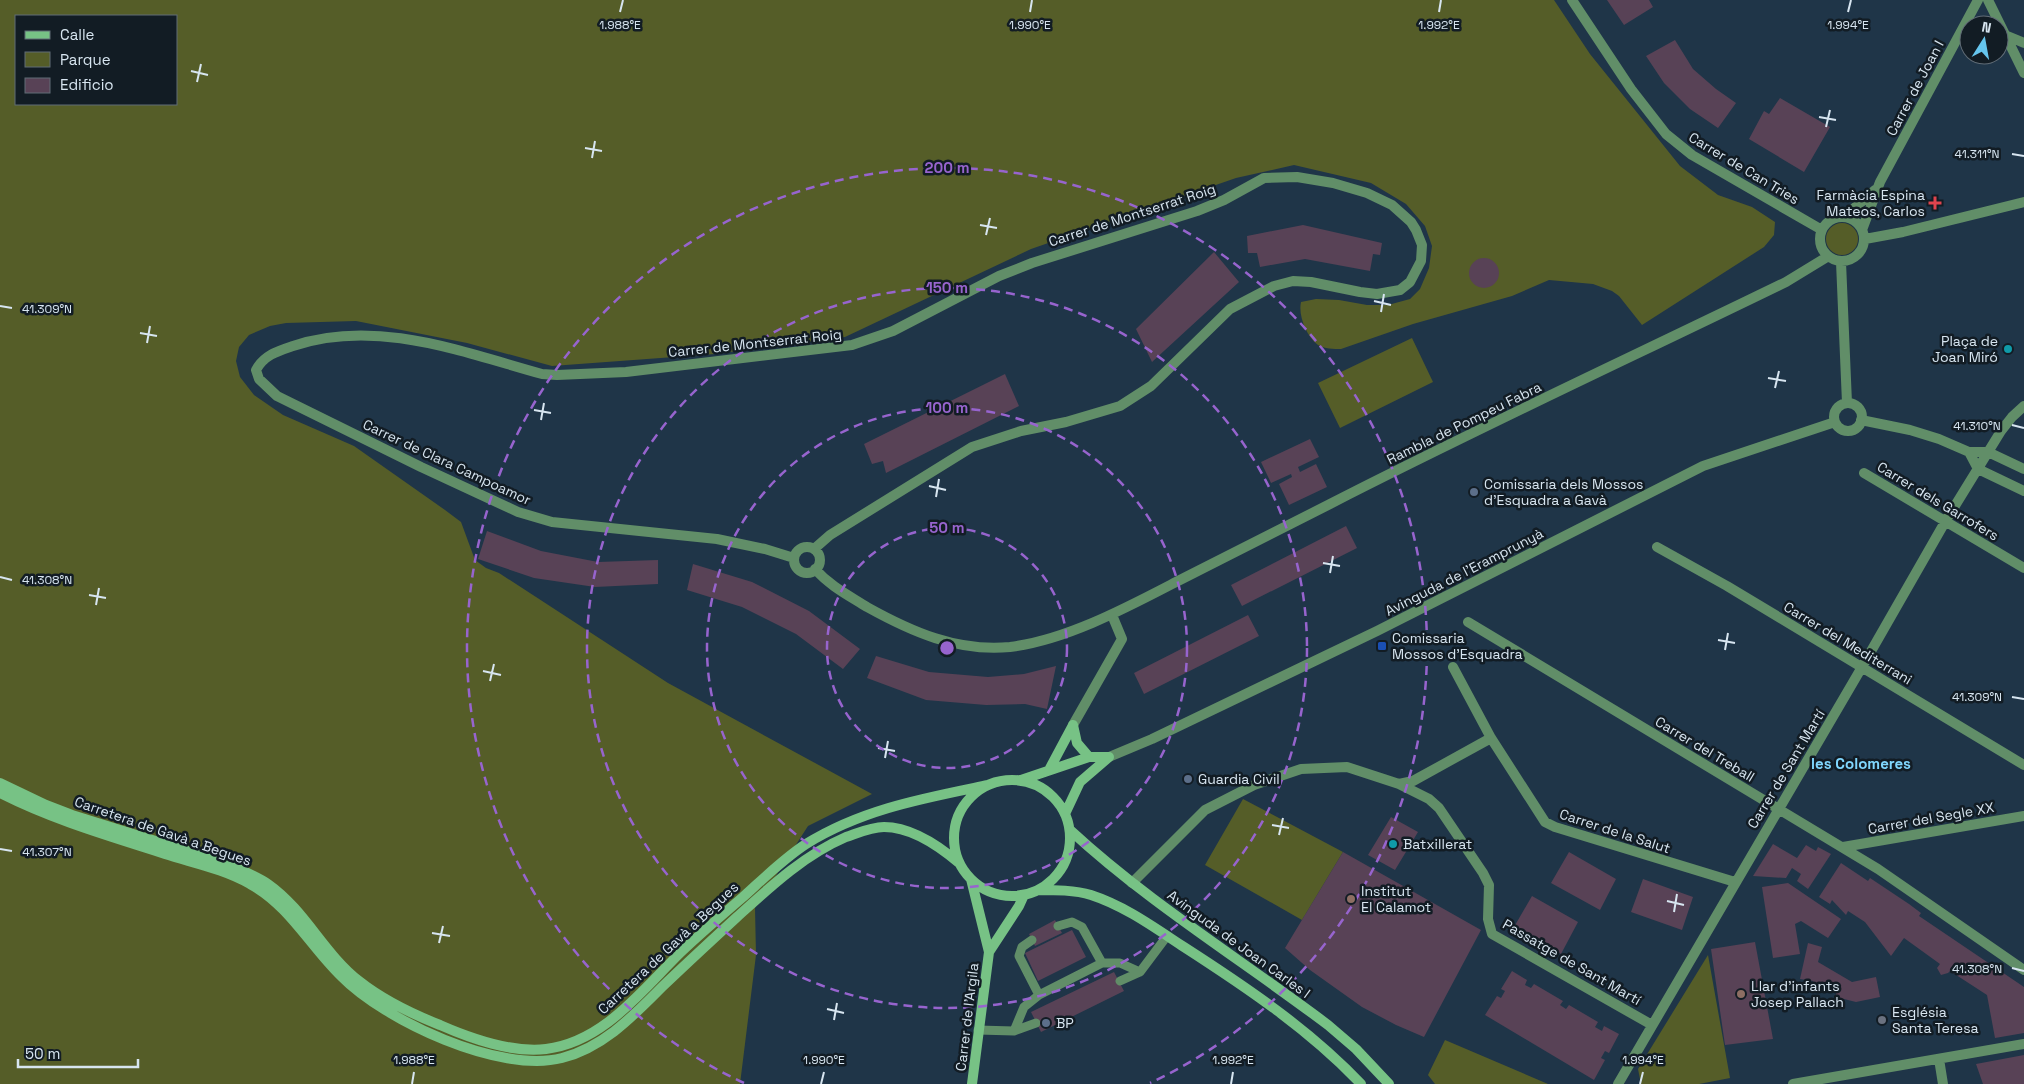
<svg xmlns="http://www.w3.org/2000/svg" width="2024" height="1084" font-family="'Space Grotesk',sans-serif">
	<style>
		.green { fill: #555d28; fill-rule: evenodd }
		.building { fill: #584256 }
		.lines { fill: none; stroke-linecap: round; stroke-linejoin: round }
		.lane { stroke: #618e68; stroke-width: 9 }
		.street { stroke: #618e68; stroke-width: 10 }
		.secondary { stroke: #77c285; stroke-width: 10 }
		.ticks { fill: none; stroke: #d7e5f0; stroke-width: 2 }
		.ring { fill: none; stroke: #9764ce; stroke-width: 2.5; stroke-dasharray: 9 6 }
		.health-dot { fill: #e0444e; stroke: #121c24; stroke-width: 2 }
		.culture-dot { fill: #0f9aa8; stroke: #121c24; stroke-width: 2 }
		.service-dot { fill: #5c6f8a; stroke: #121c24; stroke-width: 2 }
		.transit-dot { fill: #1a4fb4; stroke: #121c24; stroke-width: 2 }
		.education-dot { fill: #8d6e63; stroke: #121c24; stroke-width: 2 }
		.worship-dot { fill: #6b7280; stroke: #121c24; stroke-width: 2 }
		.labels { text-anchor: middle; stroke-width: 5; stroke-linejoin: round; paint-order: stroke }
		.street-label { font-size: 14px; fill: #d7e5f0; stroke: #121c24 }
		.poi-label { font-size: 14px; fill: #d7e5f0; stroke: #121c24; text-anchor: start }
		.neighbourhood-label { font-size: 15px; font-weight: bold; fill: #80d7fe; stroke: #121c24 }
		.ticks-label { font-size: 12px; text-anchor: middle; fill: #d7e5f0; stroke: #121c24; stroke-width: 5; stroke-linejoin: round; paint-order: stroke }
		.centre { fill: #9764ce; stroke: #121c24; stroke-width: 2.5 }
		.ring-label { font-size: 15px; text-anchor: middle; font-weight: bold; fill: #9764ce; stroke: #121c24; stroke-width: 5; stroke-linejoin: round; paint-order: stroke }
	</style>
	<rect width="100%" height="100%" fill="#1f3548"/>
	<path class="green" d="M0,0H1554L1590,54L1680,166L1718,195L1752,207L1775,222L1774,235L1764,247L1642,325L1619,296L1612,291L1593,284L1549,280L1512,296L1413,324L1341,349C1334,349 1324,349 1318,345C1306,336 1298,315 1301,302L1316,299L1339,300L1367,305H1388L1410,299L1420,289L1429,268L1432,246L1425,226L1406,204L1371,183L1294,165L1236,178L1031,249L845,337L715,354L552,366L467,343L356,321L286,323L270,326L249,335L239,347L236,361L240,377L254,395L283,415L354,446L445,510L461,522L475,560L486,568L499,573L668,683L872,794L808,826L755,908L756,955L740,1084H0ZM16,16H176V104H16Z
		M1826 239a16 16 0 1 1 32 0a16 16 0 1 1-32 0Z
		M1412,338L1433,382L1340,428L1318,383Z
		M1243,799L1343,852L1302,920L1205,865Z
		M1708,955L1730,1078L1699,1084H1641L1638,1069Z
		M1445,1040L1548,1084H1435L1428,1075Z"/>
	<path class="building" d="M1607,0H1649L1653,7L1624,25Z
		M1675,40L1693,69L1716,89L1736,103L1718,128L1690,109L1664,83L1646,56Z
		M1780,98L1830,127L1804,172L1749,139L1764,111L1769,114Z
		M1303,225L1382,243L1380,255L1373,254L1370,271L1305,259L1260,267L1257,253H1248L1247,236Z
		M1214,252L1239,282L1152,362L1136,329Z
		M1469 273a15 15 0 1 1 30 0a15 15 0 1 1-30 0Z
		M1005,374L1019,406L886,473L883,461L872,464L864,444Z
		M1310,439L1319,457L1298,467L1300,472L1316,464L1327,487L1289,505L1279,484L1292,477L1291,474L1271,483L1261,462Z
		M1346,526L1357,548L1242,606L1231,585Z
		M487,531L541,551L598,562L658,560V584L595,587L534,578L478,559Z
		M693,564L752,582L809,611L860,649L843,669L796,634L742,607L687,590Z
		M1248,615L1259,636L1144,694L1134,673Z
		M876,656L929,672L988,677L1024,674L1056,666L1047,709L1025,704L986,705L926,700L867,678Z
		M1391,817L1418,832L1395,870L1368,855Z
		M1773,844L1797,858L1806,845L1816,851L1818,847L1831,854L1808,889L1797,881L1801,874L1792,868L1786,878L1753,876Z
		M1343,852L1481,930L1424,1037L1396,1025L1362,1007L1310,970L1285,948Z
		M1569,852L1616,879L1600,910L1551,883Z
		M1841,863L1868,881L1870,878L1909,904L1921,913L1919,916L2024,987V1033L1995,1038L1987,995L1950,971L1948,973L1941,975L1937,968L1940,964L1904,938L1891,956L1865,922L1848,911L1846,915L1832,900L1830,904L1819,897Z
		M1643,879L1693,897L1682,930L1631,912Z
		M1788,883L1841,919L1828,938L1801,921L1795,924L1800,954L1773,958L1762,887Z
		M1532,896L1578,922L1561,954L1514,927Z
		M1055,920L1062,933L1035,946L1029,934Z
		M1072,930L1086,957L1038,981L1025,953Z
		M1755,942L1773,1039L1725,1045L1711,949Z
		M1808,943L1822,947L1818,962L1852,982L1876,977L1880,997L1856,1002L1836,997V993L1824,991L1825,987L1812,985L1813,981L1800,979Z
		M1512,971L1527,980L1525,985L1531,988L1534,984L1563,1001L1560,1005L1566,1009L1569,1005L1598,1022L1595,1027L1602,1031L1604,1026L1619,1034L1609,1053L1605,1051L1601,1058L1605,1060L1594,1080L1485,1015L1497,996L1501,998L1505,991L1501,989Z
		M1114,972L1124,991L1041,1032L1031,1012Z
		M2024,1055V1084H1983L1976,1064Z"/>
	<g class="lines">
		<path class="lane" d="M1032,940L1022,947L1019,956L1039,995L1102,963L1082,927L1072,922L1058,926
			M1102,963H1120L1140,972
			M1120,981L1140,972L1167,936
			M978,1030L1014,1031L1036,1023
			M1014,1031L1024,1007L1039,995"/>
		<path class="street" d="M1572,0L1631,89L1666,134L1692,155L1822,230
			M1988,0L2024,73
			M2005,35L2024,43
			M1820 239a22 22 0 1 1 44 0a22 22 0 1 1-44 0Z
			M1844,217L1875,190
			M1862,230L1880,182L1978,0
			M1865,239L1903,232L2024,202
			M1841,262L1847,403
			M1834 417a14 14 0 1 1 28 0a14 14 0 1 1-28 0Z
			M1861,420L1910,430L1939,439L1969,452H1988L2024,469
			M1969,452L1978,469L2024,491
			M1864,473L2024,568
			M1657,547L1727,586L2024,765
			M794 560a13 13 0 1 1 26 0a13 13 0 1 1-26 0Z
			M794,558L765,549L717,539L552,522L518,512L421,467L277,396L259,379L256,370C264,355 278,351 293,346C376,318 462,352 542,374L557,375L626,372L852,345L893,331L999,276L1032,263L1197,211L1224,200L1264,178L1297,177L1333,183L1367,193L1392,205L1411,222L1416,230L1422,245L1421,261L1410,282L1400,290L1377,294L1360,292L1311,282L1293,281L1274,286L1230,309L1151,386L1120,406L1066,422L1021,431L972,447L830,535L814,549
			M815,569C830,586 848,595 867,607C912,632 957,652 1010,647C1066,640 1126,608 1176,582C1227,556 1278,530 1330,504C1480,427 1634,356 1786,282L1827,257
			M1468,622L1878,869L2024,970
			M1453,667L1491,738L1545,822L1555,827L1735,882
			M1073,725L1122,639L1112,615
			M1109,757L1152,739L1377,631L1703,466L1835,422
			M1399,784L1413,781L1491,738
			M1843,847L2024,816
			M1132,883L1205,810L1254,785L1301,769L1347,767L1399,784L1429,799L1439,808L1483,873L1489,885L1488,919L1492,934L1652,1025
			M1939,1059L1943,1084
			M1618,1084L1862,667L1945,522L2001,431L2012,417L2024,406
			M1793,1084L2024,1044"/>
		<path class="secondary" d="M1073,725L1077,743L1089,757
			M1049,770L1073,725
			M954 838a58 58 0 1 1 116 0a58 58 0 1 1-116 0Z
			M1021,780L1089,757H1109
			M0,783L46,805L72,815L223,862C238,869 255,875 268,884C305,910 324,954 359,981C383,1000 412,1014 440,1025C472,1039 511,1053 546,1049C604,1042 642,990 681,952C701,933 722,915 743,897C763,879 783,859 806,844C862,809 925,798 988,785
			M0,793C53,820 109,836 165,854C193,863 224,869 250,884C289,905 310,946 341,976C385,1021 500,1074 562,1058C604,1047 633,1016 662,987C687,963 712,940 737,917C770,887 804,855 846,837C858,833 871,827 884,827C912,827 939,846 959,863
			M1065,814L1080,782L1109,757
			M1070,830C1149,903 1242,960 1328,1025L1356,1049L1389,1084
			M971,879L989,952L972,1084
			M1038,890C1055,890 1075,890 1091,895C1125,906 1155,928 1184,947C1246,987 1310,1030 1361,1084
			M989,952L1019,906L1024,895"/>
	</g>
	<path class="ticks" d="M620,12L623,0M1030,12L1032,0M1439,12L1441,0M1848,12L1851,0M191,71L208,75M197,82L201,64M1819,117L1836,120M1826,127L1830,110M585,148L602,151M2012,154L2024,156M592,158L595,141M980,225L997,228M986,235L990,218M1374,301L1391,305M0,306L12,308M1381,312L1384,294M140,333L157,336M147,343L150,326M1768,378L1786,381M1775,388L1779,371M534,410L551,413M541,420L544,403M2012,425L2024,428M929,486L946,490M936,497L939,479M1323,563L1340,566M1330,573L1333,556M0,577L12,580M89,595L106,598M96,605L99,588M1718,640L1735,643M1725,650L1728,633M483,671L501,675M490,681L494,664M2012,697L2024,699M878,748L895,751M885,758L888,741M1272,825L1289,828M1279,835L1283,818M0,849L12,851M1667,901L1684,905M1674,912L1677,894M432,933L450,936M439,943L443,926M2012,968L2024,971M827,1009L844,1013M834,1020L837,1003M412,1084L414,1072M821,1084L824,1072M1231,1084L1233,1072M1640,1084L1643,1072"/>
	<g class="ring">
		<circle cx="947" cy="648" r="120"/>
		<circle cx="947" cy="648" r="240"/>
		<circle cx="947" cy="648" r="360"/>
		<path d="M744 1083A480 480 0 1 1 1150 1083"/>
	</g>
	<path class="health-dot" d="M1932.5 195.5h5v5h5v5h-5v5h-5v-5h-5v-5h5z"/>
	<g class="culture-dot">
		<circle cx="2008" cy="349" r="5"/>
		<circle cx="1393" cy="844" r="5"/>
	</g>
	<g class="service-dot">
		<circle cx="1474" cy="492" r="5"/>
		<circle cx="1188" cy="779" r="5"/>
		<circle cx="1046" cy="1023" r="5"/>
	</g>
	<rect class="transit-dot" x="1377" y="641" width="10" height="10" rx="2.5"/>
	<g class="education-dot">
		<circle cx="1351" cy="899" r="5"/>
		<circle cx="1741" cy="994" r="5"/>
	</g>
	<circle class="worship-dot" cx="1882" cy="1020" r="5"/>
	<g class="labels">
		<g class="street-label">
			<text transform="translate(1915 88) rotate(-62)" y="5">Carrer de Joan I</text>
			<text transform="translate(1744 168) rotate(31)" y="5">Carrer de Can Tries</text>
			<text transform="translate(1132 215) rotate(-18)" y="5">Carrer de Montserrat Roig</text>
			<text transform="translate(755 343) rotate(-6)" y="5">Carrer de Montserrat Roig</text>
			<text transform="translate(1464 423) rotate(-26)" y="5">Rambla de Pompeu Fabra</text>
			<text transform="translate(447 462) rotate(25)" y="5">Carrer de Clara Campoamor</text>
			<text transform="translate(1938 501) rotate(31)" y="5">Carrer dels Garrofers</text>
			<text transform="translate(1464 572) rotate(-27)" y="5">Avinguda de l'Eramprunyà</text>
			<text transform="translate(1848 643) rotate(31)" y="5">Carrer del Mediterrani</text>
			<text transform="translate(1705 749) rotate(31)" y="5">Carrer del Treball</text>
			<text transform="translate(1786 769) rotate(-59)" y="5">Carrer de Sant Martí</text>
			<text transform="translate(1931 818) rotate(-10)" y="5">Carrer del Segle XX</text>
			<text transform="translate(163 831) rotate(19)" y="5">Carretera de Gavà a Begues</text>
			<text transform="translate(1615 831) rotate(18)" y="5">Carrer de la Salut</text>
			<text transform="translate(1239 944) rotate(36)" y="5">Avinguda de Joan Carles I</text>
			<text transform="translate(668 948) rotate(-43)" y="5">Carretera de Gavà a Begues</text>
			<text transform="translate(1572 962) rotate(30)" y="5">Passatge de Sant Martí</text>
			<text transform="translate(967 1017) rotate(-83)" y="5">Carrer de l'Argila</text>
		</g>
		<g class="poi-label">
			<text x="1925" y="200" text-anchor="end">Farmàcia Espina<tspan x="1925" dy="16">Mateos, Carlos</tspan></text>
			<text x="1998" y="346" text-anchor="end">Plaça de<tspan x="1998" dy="16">Joan Miró</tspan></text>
			<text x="1484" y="489">Comissaria dels Mossos<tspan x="1484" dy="16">d'Esquadra a Gavà</tspan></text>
			<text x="1392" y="643">Comissaria<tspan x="1392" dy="16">Mossos d'Esquadra</tspan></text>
			<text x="1198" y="784">Guardia Civil</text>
			<text x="1403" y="849">Batxillerat</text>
			<text x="1361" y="896">Institut<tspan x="1361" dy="16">El Calamot</tspan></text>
			<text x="1751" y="991">Llar d'infants<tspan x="1751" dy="16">Josep Pallach</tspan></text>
			<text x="1892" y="1017">Església<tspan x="1892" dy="16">Santa Teresa</tspan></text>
			<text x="1056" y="1028">BP</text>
		</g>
		<g class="neighbourhood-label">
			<text x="1861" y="769">les Colomeres</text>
		</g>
	</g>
	<g class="ticks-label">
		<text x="620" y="29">1.988°E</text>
		<text x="1030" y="29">1.990°E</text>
		<text x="1439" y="29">1.992°E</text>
		<text x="1848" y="29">1.994°E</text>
		<text x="1977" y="158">41.311°N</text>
		<text x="47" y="313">41.309°N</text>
		<text x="1977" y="430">41.310°N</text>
		<text x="47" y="584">41.308°N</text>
		<text x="1977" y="701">41.309°N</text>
		<text x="47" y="856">41.307°N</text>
		<text x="1977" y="973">41.308°N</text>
		<text x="414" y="1064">1.988°E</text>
		<text x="824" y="1064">1.990°E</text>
		<text x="1233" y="1064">1.992°E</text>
		<text x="1643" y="1064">1.994°E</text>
	</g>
	<circle cx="947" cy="648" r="8" class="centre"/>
	<g class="ring-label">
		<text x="947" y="173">200 m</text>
		<text x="947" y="293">150 m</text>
		<text x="947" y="413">100 m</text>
		<text x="947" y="533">50 m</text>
	</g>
	<rect x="15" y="15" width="162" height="90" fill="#121c24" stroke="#616c76"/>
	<rect x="25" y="31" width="25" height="8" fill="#77c285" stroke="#616c76"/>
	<text x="60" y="40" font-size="15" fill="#d7e5f0">Calle</text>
	<rect x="25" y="52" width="25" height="15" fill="#555d28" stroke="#616c76"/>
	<text x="60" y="65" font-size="15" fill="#d7e5f0">Parque</text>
	<rect x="25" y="78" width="25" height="15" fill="#584256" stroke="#616c76"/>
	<text x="60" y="90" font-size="15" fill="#d7e5f0">Edificio</text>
	<g transform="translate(1984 40) rotate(11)"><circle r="24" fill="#121c24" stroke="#616c76"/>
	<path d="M0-4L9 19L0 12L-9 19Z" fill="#65c5ee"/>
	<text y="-8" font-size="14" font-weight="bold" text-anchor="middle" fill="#d7e5f0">N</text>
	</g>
	<path d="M18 1059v8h120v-8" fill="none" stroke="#d7e5f0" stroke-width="2.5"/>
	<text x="25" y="1059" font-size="15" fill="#d7e5f0" stroke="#121c24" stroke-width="4" paint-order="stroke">50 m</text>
</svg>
